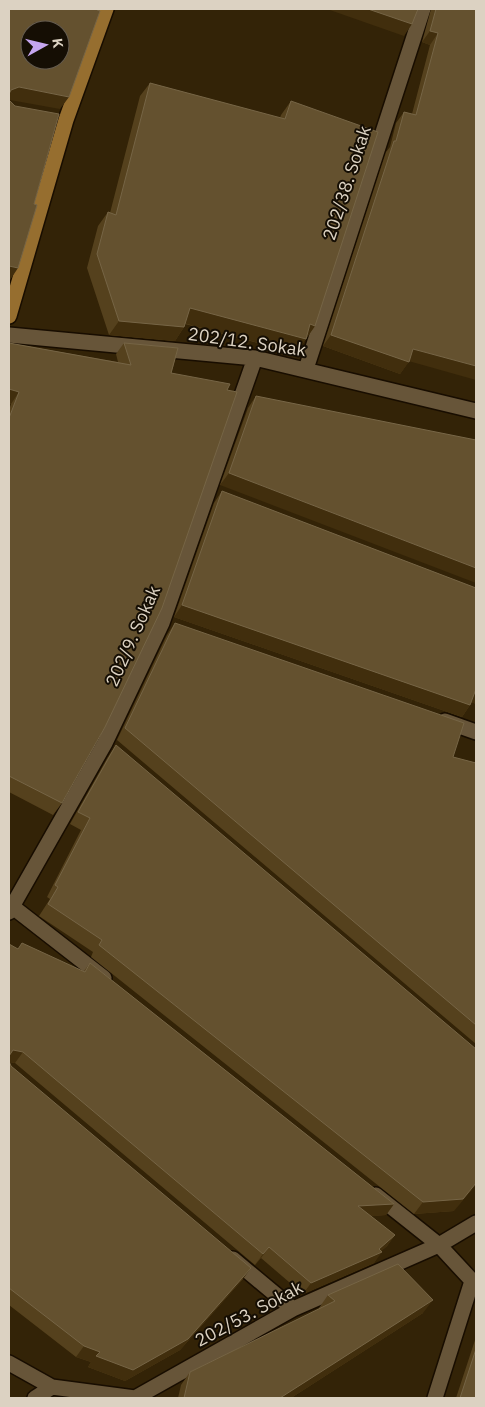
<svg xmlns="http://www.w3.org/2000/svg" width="485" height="1407" font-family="'IBM Plex Sans',sans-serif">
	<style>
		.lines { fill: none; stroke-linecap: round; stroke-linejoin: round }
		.minor-casing { stroke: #180d00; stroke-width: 18 }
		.major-casing { stroke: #180d00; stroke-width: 18 }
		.minor { stroke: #675539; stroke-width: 15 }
		.major { stroke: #966e2f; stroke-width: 15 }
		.wall { fill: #55411d }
		.shaded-wall { fill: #412e0d }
		.building { fill: #64512f; stroke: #766546; fill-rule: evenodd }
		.labels { text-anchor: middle; stroke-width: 4; stroke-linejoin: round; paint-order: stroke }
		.street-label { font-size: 18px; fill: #dcd2c2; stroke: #150e04 }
	</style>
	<rect width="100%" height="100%" fill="#332307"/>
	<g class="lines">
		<defs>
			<path id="minor" d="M9,335L255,358L476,411
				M306,369L423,9
				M445,721L476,732
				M9,904L104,978
				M9,912L105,743L162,623L255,358
				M376,1195L439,1245L476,1285
				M233,1259L293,1309
				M9,1363L52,1387
				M35,1398L52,1387L135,1398L293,1309L439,1245L476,1223
				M435,1398L472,1281"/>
			<path id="major" d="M9,316L66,120L106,9"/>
		</defs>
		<use href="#minor" class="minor-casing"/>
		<use href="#major" class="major-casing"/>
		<use href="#minor" class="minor"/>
		<use href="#major" class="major"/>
	</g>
	<path class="wall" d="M431,9H476L409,361L400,374L323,346L386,152L390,147L396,123L404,112L412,114L430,45L422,42Z
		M150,83L280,118L281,115L291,101L315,326L296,353L185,324L184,327L175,341L109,335L87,268L98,226L108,212L110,213L140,96Z
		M9,343L118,362L116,354L124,343L178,348L62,803L53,815L9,792V410L11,404L9,403Z
		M256,396L476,440L220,485L248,408Z
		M222,491L476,588V704L472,702L462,717L174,617L214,503Z
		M175,623L453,757L476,763V1044L117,740L167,635Z
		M116,745L454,1211L414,1214L91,957L93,952L39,916L50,899L47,897L81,830L70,824L108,757Z
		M9,944L18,949L84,971L90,963L394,1204L386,1215L371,1216L395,1235L387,1246L381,1251L374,1263L303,1294L261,1258L255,1265L15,1063L9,1062L11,1066L243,1279L180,1350L125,1381L88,1367L91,1362L76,1357L9,1305Z
		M328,1295L423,1313L291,1398H178L181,1385L190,1372L319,1309V1308Z
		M476,1337V1398H456Z"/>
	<path class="shaded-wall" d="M327,9H368L412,24L404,36Z
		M430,31L438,33L430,45L422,42Z
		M19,87L69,97L60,109L10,100H9V93L11,90Z
		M9,266L18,268L10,280H9Z
		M190,308L310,324L315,326L296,353L180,322Z
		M119,321L184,327L175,341L109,335Z
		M331,335L409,362L400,374L323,346Z
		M413,349L476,366V380L405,360Z
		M9,389L19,392L11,404L9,403Z
		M229,473L476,568V583L220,485Z
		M182,605L470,705L462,717L174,617Z
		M476,689V704L468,701Z
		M13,1050L23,1052L15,1063L9,1062V1056Z
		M476,1183V1185L454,1211L414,1214L423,1202Z
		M394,1204L386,1215L351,1218L358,1206Z
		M395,1235L387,1246L378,1254L382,1252L374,1263L303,1294L311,1283L379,1249Z
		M269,1247L261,1258L255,1265L263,1254Z
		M251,1268L243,1279L180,1350L125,1381L88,1367L91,1362L76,1357L84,1346L100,1352Z
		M433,1300L423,1313L291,1398H280Z"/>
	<path class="building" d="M9,9H98L97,10L100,11L69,97L19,87L11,90L9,94ZM30,30H60V60H30Z
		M368,9H418L412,24Z
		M436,9H476V366L413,349L409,362L331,335L394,141H396L404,112L416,115L438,33L430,31Z
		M150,83L285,119L291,101L378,132L315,326L310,324L306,339L190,308L184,327L119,321L97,254L108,212L116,215Z
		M9,95V100L15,106L59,114L34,204L37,205L18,268L9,266Z
		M9,343L131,365L124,343L178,348L171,373L230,384L227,390L237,392L162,608L105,727L62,803L9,776V418L19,392L9,389Z
		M256,396L476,440V568L229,473Z
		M222,491L476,588V689L470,705L182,605Z
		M175,623L464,723L453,757L476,763V1025L125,728Z
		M116,745L476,1049V1183L463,1199L423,1202L99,945L102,940L48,904L58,887L55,885L90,818L78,812Z
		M22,943L85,972L90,963L394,1204L358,1206L395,1235L379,1249L382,1252L311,1283L269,1247L263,1254L23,1052L13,1050L9,1056V944L18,949Z
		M9,1061L11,1066L251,1268L188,1339L133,1370L96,1356L100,1352L84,1346L9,1288Z
		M398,1264L433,1300L280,1398H184L190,1372L335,1301L328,1295Z
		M476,1349V1398H460Z"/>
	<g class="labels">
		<g class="street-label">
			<text transform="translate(347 183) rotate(-72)" y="6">202/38. Sokak</text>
			<text transform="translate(247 342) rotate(8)" y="6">202/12. Sokak</text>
			<text transform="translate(133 636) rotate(-66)" y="6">202/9. Sokak</text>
			<text transform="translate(249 1314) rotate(-28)" y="6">202/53. Sokak</text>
		</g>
	</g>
	<rect width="485" height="1407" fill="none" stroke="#dcd2c2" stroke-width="20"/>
	<g transform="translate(45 45) rotate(82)"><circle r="24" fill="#150e04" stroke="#655c50"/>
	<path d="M0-4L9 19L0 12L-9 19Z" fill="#c6a6f0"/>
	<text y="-8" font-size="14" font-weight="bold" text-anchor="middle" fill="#dcd2c2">K</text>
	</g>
</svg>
